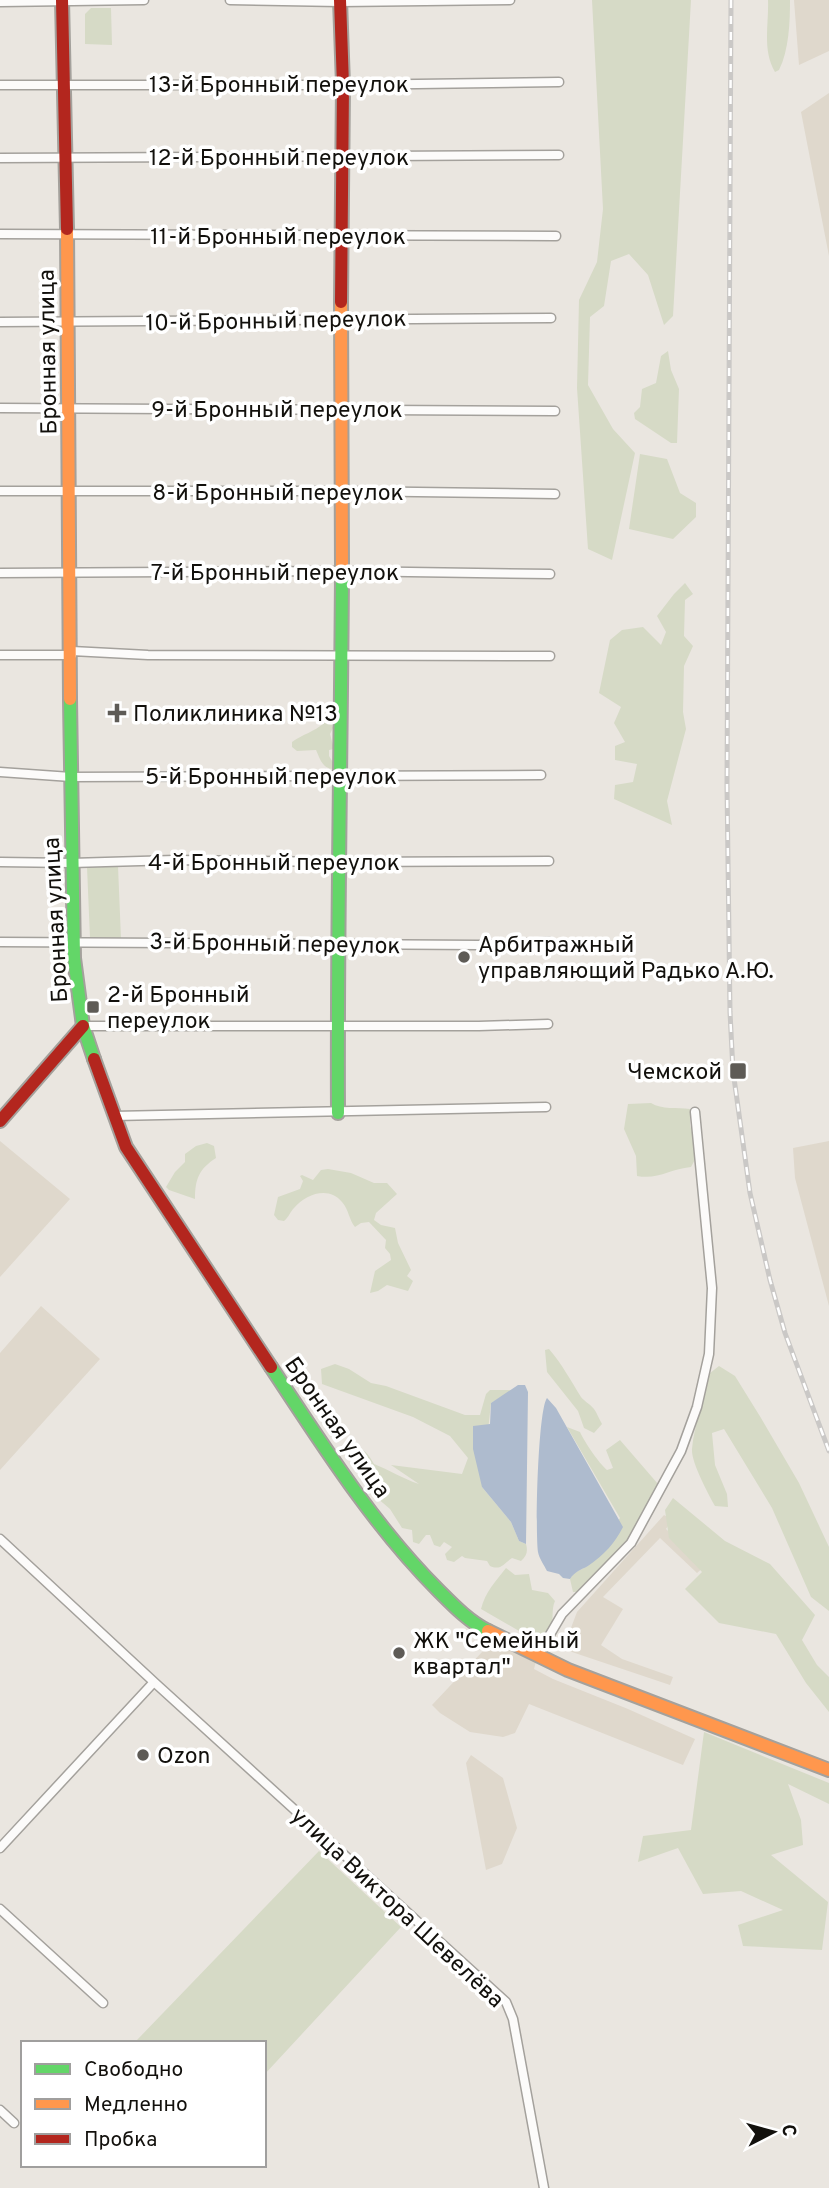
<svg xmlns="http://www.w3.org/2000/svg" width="829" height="2188" font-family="Overpass,sans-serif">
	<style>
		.built { fill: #dfd8cc }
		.green { fill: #d6dac6 }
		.water { fill: #aebbce }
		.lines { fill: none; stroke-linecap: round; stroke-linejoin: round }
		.street-casing { stroke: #a4a19c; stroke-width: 11 }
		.fast-casing { stroke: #a4a19c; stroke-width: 16 }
		.slow-casing { stroke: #a4a19c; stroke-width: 16 }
		.jam-casing { stroke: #a4a19c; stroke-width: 16 }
		.street { stroke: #fcfbfa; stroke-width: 8 }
		.fast { stroke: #63d668; stroke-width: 12 }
		.slow { stroke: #ff974d; stroke-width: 12 }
		.jam { stroke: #b3261e; stroke-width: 12 }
		.rail-casing { stroke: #cac8c6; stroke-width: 5 }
		.rail { stroke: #fff; stroke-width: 2.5; stroke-dasharray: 8; stroke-linecap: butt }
		.poi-dot { fill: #5e5b56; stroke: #fff; stroke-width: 2.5 }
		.labels { text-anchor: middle; stroke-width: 7; stroke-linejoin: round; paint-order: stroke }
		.street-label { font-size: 23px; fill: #12100c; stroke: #fff }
		.poi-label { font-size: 23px; fill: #12100c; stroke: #fff; text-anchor: start }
	</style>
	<rect width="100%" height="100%" fill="#eae6e0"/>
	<path class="built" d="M794,0H829V51L799,65Z
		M829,93V256L801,112Z
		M0,1141L70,1199L0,1277Z
		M829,1141V1306L795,1178L793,1148Z
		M41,1306L100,1359L0,1470V1353Z
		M664,1515L672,1520L666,1529L705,1566L697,1573L660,1538L603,1597L623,1609L601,1645L622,1659L673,1677L670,1685L563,1649L577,1612Z
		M495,1640L536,1661L534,1669L553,1679L628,1709L695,1739L683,1765L529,1704L515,1733L503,1737L470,1732L440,1713L432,1705L482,1652L487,1651Z
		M471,1755L503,1778L517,1828L502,1864L486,1870L466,1763Z"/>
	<path class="green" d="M592,0H691L673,316L664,325L648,275L629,254L611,261L604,306L590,317L588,385L613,429L635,453L612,560L588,549L577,388L579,300L597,262L603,209Z
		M768,0H790C790,22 789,50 779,70L775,72C762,50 769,24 768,0Z
		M91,8H111L112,45L85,44V14Z
		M668,351L671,370L679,389L677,443H671L635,419L634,413L640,407L642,389L656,383L661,356Z
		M640,454L667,459L680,493L696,503V517L673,539L629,529Z
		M685,583L693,594L685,600L684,636L693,646L684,666L683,712L686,729L667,801L672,825L614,799L615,785L633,782L637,764L615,760V746L625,742L614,723L621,707L599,693L610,640L622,630L643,627L661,645L666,632L657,616L674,594Z
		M324,723H331L333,728L330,734L334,749L329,750V756L334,764L333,769C322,768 320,759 316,750L297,751L292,747V742C303,734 314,732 324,723Z
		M118,866L121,939L90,938L87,867Z
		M651,1103C662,1110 677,1107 690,1109V1125L698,1154L691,1167C670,1169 658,1180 637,1176L636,1156L624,1129L628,1104Z
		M207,1143L214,1146L216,1158C199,1169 195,1179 195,1199L169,1190L166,1187L175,1172L185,1162V1154L196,1146Z
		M328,1169L351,1173L374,1183H387L397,1194L376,1213L374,1220L381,1225L395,1228L398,1243L411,1270L407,1276L413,1281L408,1291L387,1285L378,1291L370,1293L375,1271L391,1260L390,1254L385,1248L386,1240L369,1222L361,1223L355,1227C349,1220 349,1210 342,1202C330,1186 306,1193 294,1208C290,1212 289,1217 284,1221L278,1220L274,1215L278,1197L300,1189L303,1181L300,1176L302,1175L313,1180L321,1170Z
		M549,1349C562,1364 571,1381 581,1397C584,1401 590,1404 594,1409C597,1413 599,1419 602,1424L594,1433L584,1428L578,1411L547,1372L545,1350Z
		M335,1364L349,1369L371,1383L386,1386L465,1415H480L486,1394L490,1390H513L491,1403L482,1487L511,1522L519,1541L526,1544C528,1551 527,1556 521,1561L512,1558C504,1563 501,1571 490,1566L487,1561L465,1558L462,1556L454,1562L447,1560L445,1554L452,1547L444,1542L440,1547L434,1545L430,1535H426L419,1544L413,1542L412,1530L402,1528L390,1509L369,1491L355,1464L347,1454L349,1447C362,1445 368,1453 374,1464C390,1470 403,1479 419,1484L391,1465L462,1474L468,1458L450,1436L413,1417L322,1384L321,1369Z
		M719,1366L735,1376L761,1418L799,1483L829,1547V1611L811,1597L772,1508L724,1429L712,1433L715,1465L727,1494L728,1507L715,1506C708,1493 691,1462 692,1449C694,1424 705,1402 705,1377Z
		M567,1427L580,1432C585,1443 599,1463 607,1470L613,1468L606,1450L620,1440L658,1484L659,1490L623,1548L582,1592H573L570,1579L574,1573L588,1566L620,1518Z
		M673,1498L725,1541L770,1564L815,1615L802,1640L817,1665L829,1677V1712L806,1683L776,1634L719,1623L685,1589L702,1572L669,1538L665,1510Z
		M506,1568L515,1575L529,1574L532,1590L548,1593L555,1601C551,1610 554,1618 551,1629L541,1634L526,1635L481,1609C485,1592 496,1581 506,1568Z
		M704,1732L829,1783V1804L788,1784L801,1820L803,1845L771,1855L828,1902L822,1950L743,1946L738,1925L783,1910L741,1891L703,1894L678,1848L638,1862L643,1836L691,1830Z
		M319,1851L401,1927L264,2075V2043H139L137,2040Z"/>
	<path class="water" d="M518,1385H525L528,1392L526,1544L519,1541L511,1522L482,1487L473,1449V1426L490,1424L491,1403Z
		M547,1398L556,1408L623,1527C615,1543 604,1555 588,1566C581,1570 575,1571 570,1579L563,1578L559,1574L547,1571C544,1565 539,1558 538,1552C535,1531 538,1410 547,1398Z"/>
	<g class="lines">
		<defs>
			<path id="street" d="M230,0L340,2L510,0
				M0,2L144,0
				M0,85H343L559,82
				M0,158L559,155
				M0,234L556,236
				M0,322L551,318
				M0,408L555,411
				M0,491H343L555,494
				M0,573L343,571L550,574
				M72,651L148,655L550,656
				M0,655H72
				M0,772L71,777L541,775
				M0,862L71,863L175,860L340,862L549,861
				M0,942L478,945L549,942
				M83,1026H479L548,1024
				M114,1116L546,1107
				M0,1539L154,1682L0,1848
				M538,1655L562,1614L631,1543L681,1451L697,1407L709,1354L712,1288L695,1112
				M154,1682L506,2002L513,2019L544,2188
				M0,1909L103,2003
				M0,2110L14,2123"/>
			<path id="fast" d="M70,699L74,958L83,1026L94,1059
				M338,1113C337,933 341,752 342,572
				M271,1367C322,1444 373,1525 438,1590C452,1604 469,1622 488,1631"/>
			<path id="slow" d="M67,229L70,699
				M341,302L342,572
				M488,1631L568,1670L829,1770"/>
			<path id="jam" d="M62,0L67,229
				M340,0L343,85L341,302
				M94,1059L126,1147L271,1367
				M0,1121L83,1026"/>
		</defs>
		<use href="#street" class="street-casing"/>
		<use href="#fast" class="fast-casing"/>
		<use href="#slow" class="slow-casing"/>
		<use href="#jam" class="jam-casing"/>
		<use href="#street" class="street"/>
		<use href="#fast" class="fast"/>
		<use href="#slow" class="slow"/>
		<use href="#jam" class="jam"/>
		<defs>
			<path id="rail" d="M731,0L727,786L730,1012L733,1071L750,1193L770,1280L785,1333L829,1451"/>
		</defs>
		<use href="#rail" class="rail-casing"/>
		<use href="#rail" class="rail"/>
	</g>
	<g class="poi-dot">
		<path d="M113.5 702.5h7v7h7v7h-7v7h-7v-7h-7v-7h7z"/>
		<circle cx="464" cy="957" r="7"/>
		<rect x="86" y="1000" width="14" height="14" rx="3.5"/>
		<rect x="729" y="1062" width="18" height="18" rx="3.5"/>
		<circle cx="399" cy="1653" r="7"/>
		<circle cx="143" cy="1755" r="7"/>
	</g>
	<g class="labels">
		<g class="street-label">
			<text x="279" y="92">13-й Бронный переулок</text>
			<text x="279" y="165">12-й Бронный переулок</text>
			<text x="278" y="244">11-й Бронный переулок</text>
			<text transform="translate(276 320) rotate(-1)" y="8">10-й Бронный переулок</text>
			<text transform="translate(47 352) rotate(-91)" y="8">Бронная улица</text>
			<text x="277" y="417">9-й Бронный переулок</text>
			<text x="278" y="500">8-й Бронный переулок</text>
			<text x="275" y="580">7-й Бронный переулок</text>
			<text x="271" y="784">5-й Бронный переулок</text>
			<text x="274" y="870">4-й Бронный переулок</text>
			<text transform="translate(55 920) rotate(-93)" y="8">Бронная улица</text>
			<text transform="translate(275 943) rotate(1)" y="8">3-й Бронный переулок</text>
			<text transform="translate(338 1427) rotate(55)" y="8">Бронная улица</text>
			<text transform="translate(398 1907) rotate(43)" y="8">улица Виктора Шевелёва</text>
		</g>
		<g class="poi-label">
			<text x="133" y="721">Поликлиника №13</text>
			<text x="478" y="952">Арбитражный<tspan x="478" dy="26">управляющий Радько А.Ю.</tspan></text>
			<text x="107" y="1002">2-й Бронный<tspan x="107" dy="26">переулок</tspan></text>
			<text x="722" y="1079" text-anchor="end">Чемской</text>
			<text x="413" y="1648">ЖК "Семейный<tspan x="413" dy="26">квартал"</tspan></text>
			<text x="157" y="1763">Ozon</text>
		</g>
	</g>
	<rect x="21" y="2041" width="245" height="126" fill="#ffffff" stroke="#a09f9e" stroke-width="2"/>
	<rect x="35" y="2064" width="35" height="10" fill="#63d668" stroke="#a09f9e" stroke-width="2"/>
	<text x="84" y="2076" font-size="21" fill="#12100c">Свободно</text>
	<rect x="35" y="2099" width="35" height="10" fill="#ff974d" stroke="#a09f9e" stroke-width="2"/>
	<text x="84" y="2111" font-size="21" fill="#12100c">Медленно</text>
	<rect x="35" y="2134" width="35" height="10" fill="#b3261e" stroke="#a09f9e" stroke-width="2"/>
	<text x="84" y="2146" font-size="21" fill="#12100c">Пробка</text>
	<g transform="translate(773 2132) rotate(84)" stroke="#ffffff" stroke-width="5" paint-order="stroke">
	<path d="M0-5L12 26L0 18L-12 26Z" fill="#12100c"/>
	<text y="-10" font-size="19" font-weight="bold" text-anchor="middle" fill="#12100c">С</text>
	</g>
</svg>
